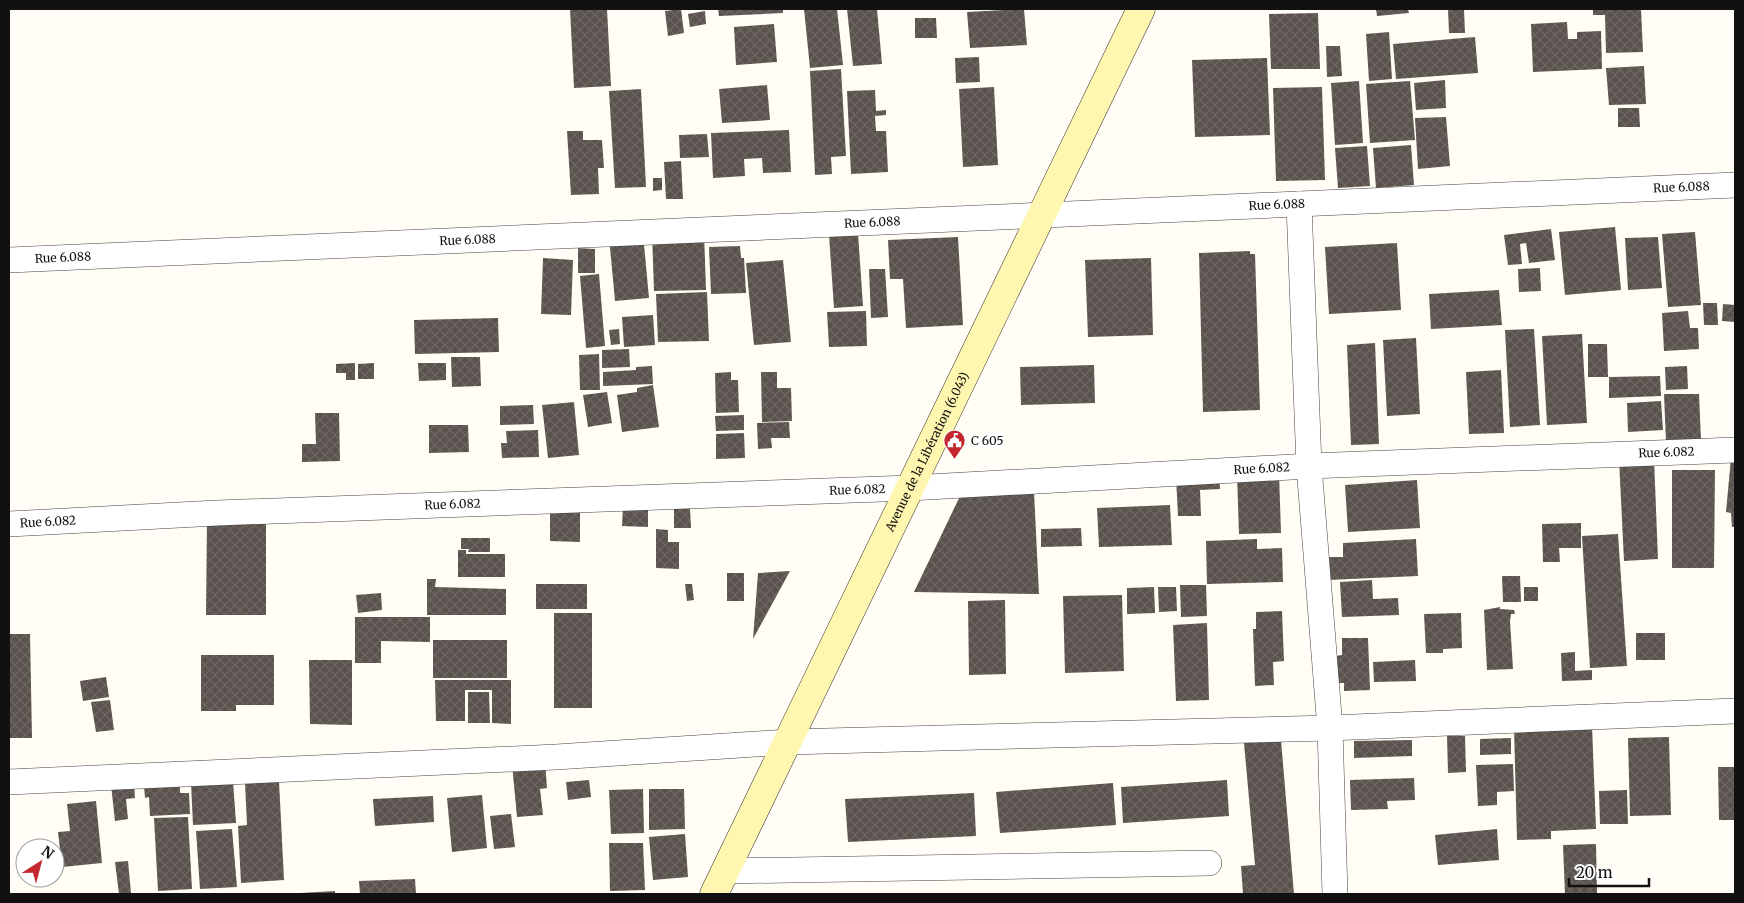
<svg xmlns="http://www.w3.org/2000/svg" width="1744" height="903" font-family="Merriweather,serif">
	<style>
		.building { fill: url(#building-cross-hatch) }
		.lines { fill: none; stroke-linecap: round; stroke-linejoin: round }
		.minor-casing { stroke: #444; stroke-width: 26 }
		.secondary-casing { stroke: #333; stroke-width: 29 }
		.minor { stroke: #fff; stroke-width: 25 }
		.secondary { stroke: #fff6b0; stroke-width: 28 }
		.labels { text-anchor: middle; stroke-width: 5; stroke-linejoin: round; paint-order: stroke }
		.street-label { font-size: 12px; fill: #111; stroke: #fff }
		.poi-label { font-size: 12px; fill: #111; stroke: #fff; text-anchor: start }
	</style>
	<defs>
		<pattern id="building-cross-hatch" width="8" height="8" patternUnits="userSpaceOnUse" patternTransform="scale(1.25)"><rect width="8" height="8" fill="#5a524d"/><path d="M0 0l8 8M0 8l8-8" fill="none" stroke="#6d6662"/></pattern>
	</defs>
	<rect width="100%" height="100%" fill="#fffdf5"/>
	<path class="building" d="M570,9H607L611,86L574,88Z
		M681,9L684,33L668,36L665,11Z
		M718,9H783V13L719,16Z
		M804,9H837L843,65L810,68Z
		M847,9H877L882,64L853,66Z
		M1024,9L1027,45L970,48L967,12Z
		M1376,9H1408L1409,13L1377,16Z
		M1448,9H1464L1465,33H1449Z
		M1593,9H1641L1643,52L1606,53L1605,15H1593Z
		M705,11L706,24L690,27L688,14Z
		M1318,13L1320,69H1271L1269,14Z
		M915,18H936L937,38H915Z
		M1567,22L1568,39H1577V32L1601,31L1602,69L1533,72L1531,24Z
		M774,24L777,62L736,65L734,27Z
		M1389,32L1392,79L1369,81L1366,34Z
		M1475,37L1478,73L1396,79L1393,44Z
		M1326,46H1340L1342,76L1327,77Z
		M979,57L980,82L956,83L955,58Z
		M1267,58L1270,135L1195,137L1192,60Z
		M1644,66L1646,104L1609,105L1606,68Z
		M841,69L846,156L831,157L832,174L815,175L810,71Z
		M1445,80L1446,108L1416,110L1414,83Z
		M1359,81L1363,143L1335,145L1331,83Z
		M1410,81L1415,140L1370,143L1366,84Z
		M767,85L770,120L722,123L719,89Z
		M994,87L998,165L963,167L959,89Z
		M1322,87L1325,180L1276,181L1273,88Z
		M641,89L646,187L615,188L609,91Z
		M875,90L876,111L886,110V115L875,116L876,131H886L888,172L851,174L847,91Z
		M1618,108H1639L1640,127H1618Z
		M1446,117L1450,166L1418,169L1415,118Z
		M789,130L791,172L763,173L762,158L744,159L745,176L713,178L711,133Z
		M567,131H583V140H602L604,168H598L599,194L571,195Z
		M707,134L709,157L680,158L679,135Z
		M1411,145L1414,185L1376,188L1373,148Z
		M1367,146L1370,186L1338,188L1335,148Z
		M681,161L683,199H666L664,162Z
		M653,178H662V190L653,191Z
		M1615,227L1621,290L1565,295L1559,232Z
		M1551,229L1555,260L1529,263L1526,243L1520,244L1522,264L1508,265L1504,235Z
		M704,232L706,290L654,291L652,233Z
		M1695,232L1701,305L1668,307L1662,234Z
		M858,233L863,306L834,308L829,235Z
		M643,234L649,298L615,301L609,237Z
		M958,237L963,325L906,328L903,279H890L888,240Z
		M1658,237L1662,288L1628,290L1625,238Z
		M1397,243L1401,310L1329,314L1325,247Z
		M740,246L741,258H744L746,293L711,294L709,247Z
		M578,248L595,249V273H578Z
		M1250,251V254H1255L1260,410L1203,412L1199,253Z
		M543,258L573,260L571,315L541,314Z
		M1151,258L1153,335L1088,337L1085,260Z
		M783,260L791,342L754,345L746,263Z
		M1540,268L1541,291L1519,292L1518,269Z
		M869,269H885L888,317L871,318Z
		M599,274L605,346L586,348L580,276Z
		M1499,290L1502,325L1431,329L1429,294Z
		M707,292L709,341L658,342L656,294Z
		M1703,303H1717L1718,325H1704Z
		M1723,304L1735,305V322L1722,321Z
		M866,311L867,346L829,347L827,312Z
		M1688,311L1690,328H1698L1699,349L1664,351L1662,313Z
		M653,315L655,345L624,347L622,317Z
		M498,318L499,352L415,354L414,320Z
		M619,329L620,344L611,345L609,330Z
		M1534,329L1540,425L1510,427L1505,330Z
		M1582,334L1587,423L1547,425L1542,336Z
		M1416,338L1420,414L1387,416L1383,340Z
		M1375,343L1379,444L1351,445L1347,345Z
		M1588,344H1607L1608,377H1588Z
		M629,349L630,367L602,368V350Z
		M599,354L600,390H580L579,355Z
		M451,357H480L481,386L452,387Z
		M355,363V380H346V373H336V364Z
		M374,363V379H358V364Z
		M418,363H446V380L419,381Z
		M1094,365L1095,403L1021,405L1020,367Z
		M652,366L653,384L603,386V372L636,370V367Z
		M1687,366L1688,389L1666,390L1665,367Z
		M1501,370L1504,433L1469,434L1466,372Z
		M731,372V380H738L739,412L716,413L715,373Z
		M761,372H777V388H791L792,421L762,422Z
		M1660,376L1661,396L1609,398V377Z
		M653,385L659,427L622,432L617,395L637,392V388Z
		M607,392L612,423L588,427L583,395Z
		M1664,394H1699L1701,441L1666,442Z
		M1661,401L1663,430L1628,432L1627,403Z
		M574,402L579,455L548,458L542,405Z
		M533,405L534,424L500,425V406Z
		M315,413H339L340,461L302,462V444H316Z
		M744,415V430L716,431L715,416Z
		M789,422L790,438H771L772,448L758,449L757,423Z
		M429,425H468L469,452L429,453Z
		M538,430L539,457L502,458L501,443H507L506,431Z
		M744,433L745,458L716,459V434Z
		M1731,458H1735V527H1732L1731,513L1726,512Z
		M1619,459H1654L1658,559L1624,561Z
		M1672,470H1715L1714,568H1672Z
		M1279,473L1281,533L1239,534L1237,475Z
		M1219,475L1220,489L1200,490L1201,516H1178L1176,477Z
		M1417,480L1420,528L1348,532L1345,485Z
		M1034,492L1039,594L914,592L961,494Z
		M623,505H648V527L622,526Z
		M1170,505L1172,545L1099,547L1097,508Z
		M674,508H690L691,528H674Z
		M550,512H580V542L550,541Z
		M207,519H266V615H206Z
		M1581,523V548H1559L1560,562H1543L1542,524Z
		M1081,528L1082,546L1041,547V529Z
		M656,529L668,530V542H679V569L656,568Z
		M1618,534L1627,666L1590,668L1582,536Z
		M461,538H490V552H468L469,549H461Z
		M1257,539V549L1282,548L1283,582L1207,584L1206,541Z
		M1416,539L1418,576L1327,580L1325,557H1343V543Z
		M458,550H466V554H505V577H458Z
		M790,571L753,639L758,573Z
		M727,573H744V601H727Z
		M1502,576H1520L1521,602H1503Z
		M427,579H436L435,587L506,589V615H427Z
		M1372,580L1373,599L1398,598L1399,615L1342,617L1340,582Z
		M536,584H587V609H536Z
		M685,584H692L694,600L687,601Z
		M1180,585H1206L1207,616L1181,617Z
		M1154,587L1155,613L1127,614V588Z
		M1158,587H1176L1177,611L1159,612Z
		M1524,587H1538V601H1524Z
		M381,593L382,610L358,613L356,595Z
		M1122,595L1124,671L1065,673L1063,596Z
		M1005,600L1006,674L969,675L968,601Z
		M1500,607V609L1514,610L1515,614H1511L1510,621L1513,669L1487,670L1484,610Z
		M1282,611L1284,661L1273,662L1274,685L1255,686L1253,629H1256V612Z
		M554,613H592V708H554Z
		M1461,613L1462,648L1443,649V653H1426L1424,614Z
		M355,617H430V642L381,641V663H355Z
		M1207,623L1209,700L1176,701L1173,625Z
		M1636,633H1665V660H1636Z
		M9,634H30L32,738H9Z
		M1342,638H1368L1370,690L1344,691V683H1337L1336,656L1342,655Z
		M433,640H507V678H433Z
		M1575,652V671L1592,670V680L1562,681L1561,653Z
		M201,655H274V705H236V711H201Z
		M309,660H352V725L310,724Z
		M1415,660L1416,681L1374,682L1373,662Z
		M106,677L109,697L83,701L80,681Z
		M435,680H511V724L492,723V690H465V721H436Z
		M468,692H489L490,723H468Z
		M110,700L114,730L96,732L91,702Z
		M1592,725L1596,829L1551,831V839L1517,840L1514,727Z
		M1447,736H1465L1466,772L1448,773Z
		M1669,737L1671,815L1630,816L1628,738Z
		M1511,738V754L1480,755V739Z
		M1281,740L1294,894H1243L1241,866L1255,865L1244,743Z
		M1412,740V756L1354,758V741Z
		M545,761L547,788L540,789L543,815L517,817L512,764Z
		M1513,764L1514,791L1497,792V805L1478,806L1476,765Z
		M1718,767H1735V820H1719Z
		M1414,778L1415,800L1387,801L1388,809L1351,810L1350,780Z
		M589,780L591,797L568,800L566,782Z
		M1227,780L1229,816L1123,823L1121,787Z
		M233,781L236,823L193,825L191,783Z
		M279,781L284,880L241,883L238,826L247,825L245,783Z
		M134,783L135,798L126,799L128,819L115,821L111,785Z
		M180,783V793H189L190,814L150,816L149,797L145,798L144,785Z
		M1113,783L1116,825L1000,833L996,792Z
		M643,789L644,833L611,834L609,790Z
		M649,789H684L685,829L649,830Z
		M1627,790L1628,824H1600L1599,791Z
		M974,793L976,836L848,842L845,799Z
		M482,795L487,848L452,852L447,798Z
		M433,796L434,822L375,826L373,799Z
		M96,801L102,863L62,867L58,832L70,831L67,804Z
		M511,814L515,847L494,849L490,816Z
		M188,817L192,889L158,891L154,818Z
		M232,829L237,887L200,889L196,831Z
		M1497,829L1499,860L1438,865L1435,835Z
		M685,834L688,877L653,880L649,837Z
		M609,843H643L645,890L610,891Z
		M1596,844L1597,894H1565L1563,845Z
		M128,861L131,893L119,894L115,862Z
		M415,879L416,894H360L359,881Z
		M335,891V894H300V893Z"/>
	<g class="lines">
		<defs>
			<g id="minor">
				<path d="M1299,204L1309,466L1330,728L1335,894"/>
				<path id="s1" d="M9,260L1735,185"/>
				<path id="s2" d="M9,524L217,513L910,488L1309,466L1735,450"/>
				<path d="M9,782L556,757L788,742L1330,728L1735,711"/>
				<path d="M725,871L1209,863"/>
			</g>
			<g id="secondary">
				<path id="s3" d="M714,894L1141,9"/>
			</g>
		</defs>
		<use href="#minor" class="minor-casing"/>
		<use href="#secondary" class="secondary-casing"/>
		<use href="#minor" class="minor"/>
		<use href="#secondary" class="secondary"/>
	</g>
	<defs>
		<symbol id="civic-pin" viewBox="-11 -11 22 30"><path d="M0 17L-7.5 6A9.5 9.5 0 1 1 7.5 6Z" fill="#c4262e" stroke="#fff"/><path d="M-.6-6.5H3V-4.5H.6V-3L4-1V1h2V6H-6V1h2V-1L-.6-3ZM-1.2 2.5V6h2.4V2.5Z" fill="#fff"/></symbol>
	</defs>
	<g fill-rule="evenodd">
		<use href="#civic-pin" x="942" y="428" width="25" height="34"/>
	</g>
	<g class="labels">
		<g class="street-label">
			<text dy="4" stroke="none"><textPath href="#s1" startOffset="1674">Rue 6.088</textPath></text>
			<text dy="4" stroke="none"><textPath href="#s1" startOffset="1269">Rue 6.088</textPath></text>
			<text dy="4" stroke="none"><textPath href="#s1" startOffset="864">Rue 6.088</textPath></text>
			<text dy="4" stroke="none"><textPath href="#s1" startOffset="459">Rue 6.088</textPath></text>
			<text dy="4" stroke="none"><textPath href="#s1" startOffset="54">Rue 6.088</textPath></text>
			<text dy="4" stroke="none"><textPath href="#s3" startOffset="491">Avenue de la Libération (6.043)</textPath></text>
			<text dy="4" stroke="none"><textPath href="#s2" startOffset="1659">Rue 6.082</textPath></text>
			<text dy="4" stroke="none"><textPath href="#s2" startOffset="1254">Rue 6.082</textPath></text>
			<text dy="4" stroke="none"><textPath href="#s2" startOffset="849">Rue 6.082</textPath></text>
			<text dy="4" stroke="none"><textPath href="#s2" startOffset="444">Rue 6.082</textPath></text>
			<text dy="4" stroke="none"><textPath href="#s2" startOffset="39">Rue 6.082</textPath></text>
		</g>
		<g class="poi-label">
			<text x="971" y="445">C 605</text>
		</g>
	</g>
	<rect width="1744" height="903" fill="none" stroke="#111111" stroke-width="20"/>
	<g transform="translate(40 863) rotate(36)"><circle r="24" fill="#ffffff" stroke="#a0a0a0"/>
	<path d="M0-4L9 19L0 12L-9 19Z" fill="#c4262e"/>
	<text y="-8" font-size="14" font-weight="bold" text-anchor="middle" fill="#111111">N</text>
	</g>
	<path d="M1569 878v8h80v-8" fill="none" stroke="#111111" stroke-width="2.5"/>
	<text x="1576" y="878" font-size="15" fill="#111111" stroke="#ffffff" stroke-width="4" paint-order="stroke">20 m</text>
</svg>
